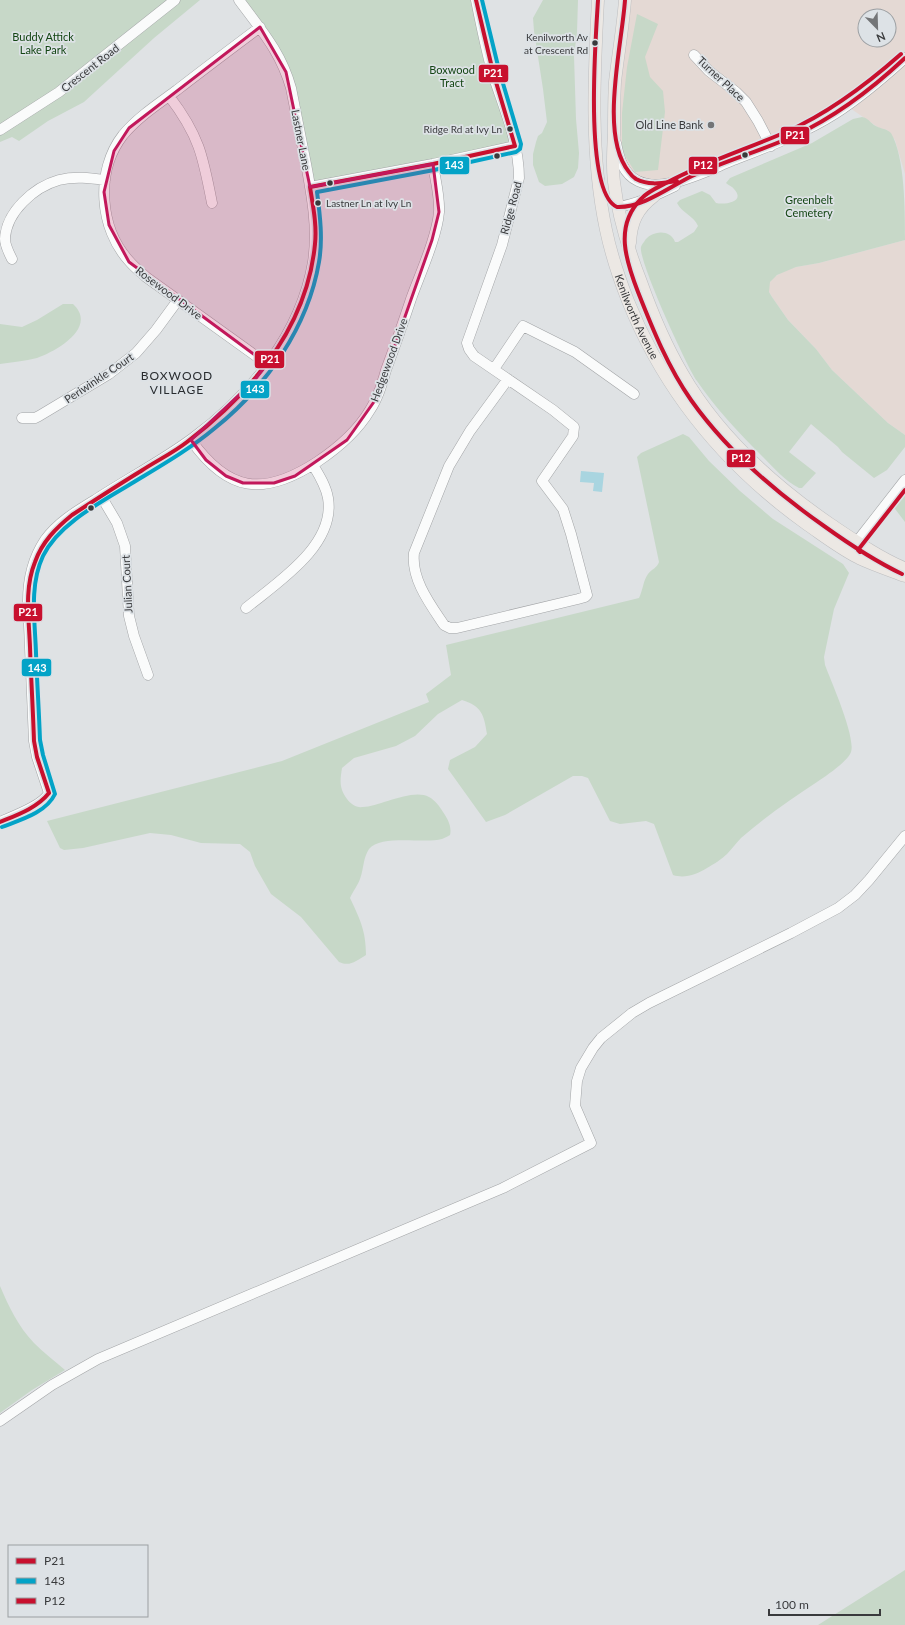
<svg xmlns="http://www.w3.org/2000/svg" width="905" height="1625" font-family="Lato,sans-serif">
	<style>
		.commercial { fill: #e4d9d4; fill-rule: evenodd }
		.green { fill: #c7d8c8 }
		.water { fill: #a9d5e0 }
		.lines { fill: none; stroke-linecap: round; stroke-linejoin: round }
		.minor-casing { stroke: #a2a4a6; stroke-width: 11 }
		.major-casing { stroke: #bdbec0; stroke-width: 13 }
		.minor { stroke: #fafbfb; stroke-width: 10 }
		.major { stroke: #ece8e4; stroke-width: 12 }
		.bus-1-casing { stroke: #dde2e6; stroke-width: 7 }
		.bus-2-casing { stroke: #dde2e6; stroke-width: 7 }
		.bus-3-casing { stroke: #dde2e6; stroke-width: 7 }
		.bus-1 { stroke: #c8102e; stroke-width: 4 }
		.bus-2 { stroke: #03a3c7; stroke-width: 4 }
		.bus-3 { stroke: #c8102e; stroke-width: 4 }
		.marked { fill: #c2185b; fill-opacity: 0.2; stroke: #c2185b; stroke-width: 3; stroke-linejoin: round }
		.bus-dot { fill: #393a3c; stroke: #dde2e6; stroke-width: 1.5 }
		.poi-dot { fill: #737577; stroke: #dde2e6; stroke-width: 1.5 }
		.labels { text-anchor: middle; stroke-width: 3.5; stroke-linejoin: round; paint-order: stroke }
		.bus-label { font-size: 10px; fill: #393a3c; stroke: #dde2e6; text-anchor: end }
		.park-label { font-size: 11px; fill: #144614; stroke: #dde2e6 }
		.street-label { font-size: 11px; fill: #393a3c; stroke: #dde2e6 }
		.poi-label { font-size: 11px; fill: #393a3c; stroke: #dde2e6; text-anchor: end }
		.neighbourhood-label { font-size: 12px; letter-spacing: 1px; fill: #292c2f; stroke: #dde2e6 }
		.line-badge { stroke: #dde2e6; stroke-width: 1.5 }
		.badge-label { font-size: 11px; text-anchor: middle; font-weight: bold; fill: #fff }
	</style>
	<rect width="100%" height="100%" fill="#dfe2e4"/>
	<path class="commercial" d="M626,0H905V174L895,140L887,130L879,128L847,106L825,120L660,185L630,176L614,134ZM865,16H889V40H865Z
		M905,240V435L888,423L832,370L816,349L788,320L772,297L769,292L768,285L773,278L784,271L796,267L819,263Z"/>
	<path class="green" d="M0,0H200L154,38L84,102L48,121L19,141L12,137L0,142Z
		M239,0H476L515,146L310,187L286,72Z
		M543,0H578L577,32L574,56L576,119L579,153L578,168L574,177L562,184L545,186L539,182L533,165V154L536,142L538,136L542,133L547,122L543,89L534,31L533,18Z
		M637,14L658,24L645,57L650,77L663,91L665,112L658,170L635,172L622,151V113L627,67Z
		M862,117C868,118 870,122 874,125C880,129 886,128 891,133C905,157 905,210 905,240L819,263L796,267L777,275L770,282L769,292L772,297L788,320L816,349L832,370L888,423L905,435V447L887,470L874,478L842,452L838,447L811,424L789,452L816,473L802,488H799C785,481 774,468 763,457C739,433 716,409 697,381C687,367 638,260 641,247C641,246 643,243 644,242C650,231 670,228 675,242H678L694,232L698,226C694,216 682,213 677,203L680,200L702,191L710,195L716,203C725,205 746,202 734,189C732,186 729,186 726,183L730,178L812,143L853,119Z
		M63,304H73C98,327 57,351 37,358C25,361 12,362 0,364V324L22,327L37,320Z
		M683,434L689,437L709,461L740,491L773,519L843,564L849,573L834,609L824,657L825,665C831,681 856,737 851,752C848,761 826,776 817,782C791,799 765,817 741,838C736,843 732,849 727,854C722,859 714,864 707,868C697,874 685,879 673,875L654,824L646,821L620,824L610,821L588,778L582,776H573L505,815L486,822L448,769L450,760L475,747L487,734C484,715 482,706 462,700L438,714L415,736L396,746L354,758L342,768C340,781 339,788 347,799C351,804 356,808 363,807C379,807 412,788 429,797C435,800 440,807 443,812C448,819 452,827 450,835C448,836 445,838 442,839C425,844 381,834 369,849C363,858 364,868 360,879C358,885 353,891 350,898C360,919 366,931 366,955C356,961 350,967 339,962L301,917L271,894L255,866L250,852L240,844L201,843L171,835L150,833L83,848L64,850L60,848L47,821L282,761L429,702L426,694L451,675L446,645L639,598C643,590 643,581 648,574C652,569 657,568 659,562L637,457L641,453Z
		M905,480V522L889,501Z
		M0,1286C9,1307 18,1326 34,1343C44,1353 55,1361 65,1370L32,1390L0,1413Z
		M905,1570V1625H818Z"/>
	<path class="water" d="M581,471L604,473L602,492L593,491L594,483L580,482Z"/>
	<g class="lines">
		<defs>
			<path id="minor" d="M476,0C481,25 486,50 493,75C504,108 519,143 519,178L502,245L467,343L469,349L474,356L553,410L574,427L573,436L542,481L563,509L571,534L587,595L585,597L578,599L457,628H450L444,625C430,604 411,579 414,553L449,466L470,431L508,379
				M260,27C232,48 204,69 177,90C158,104 138,117 123,135C95,171 99,229 130,262C135,268 141,272 146,277L267,364
				M694,55L709,71L736,92L746,102L758,121L771,146
				M169,96C199,135 203,156 212,203
				M0,130L59,92L175,0
				M616,143C619,158 623,174 638,181C648,186 661,185 671,183C692,179 712,169 731,161C767,147 803,134 836,113C861,97 883,78 905,58
				M310,187L433,164L515,146
				M618,207C638,204 656,195 675,186
				M12,259C9,253 5,246 5,239C6,212 34,187 59,180C75,176 90,178 105,180
				M494,369L523,326L575,352L634,394
				M22,418H35L39,416L109,374L136,353L156,330L178,300
				M191,440C228,492 263,497 317,462C338,448 357,432 370,410C378,398 382,384 386,370C395,346 403,323 411,299C420,274 437,237 439,212C440,196 435,179 433,164
				M101,496L117,523L125,546L129,616L134,636L148,675
				M852,548L905,480
				M246,608C278,582 336,545 328,498C326,486 319,475 313,465
				M0,822C13,816 42,806 49,793L37,757L34,741L28,601C28,579 33,558 45,540C58,522 77,511 95,500C127,479 162,461 193,438C250,396 301,334 313,262C318,229 312,196 306,164C301,138 296,113 291,88C281,52 261,30 239,0
				M0,1421L52,1385L98,1359L503,1188L591,1143L575,1106L577,1081L581,1068L593,1048L601,1038L632,1013L649,1003L791,933L838,908L855,895L869,880L905,836"/>
			<g id="major">
				<path id="s1" d="M598,0C594,76 590,155 606,230C611,254 619,278 628,301C665,393 728,468 808,525C824,536 841,549 859,558C874,565 889,570 905,576"/>
				<path d="M625,0C623,27 618,55 615,82C614,99 614,117 614,134C613,150 612,166 614,182C618,216 628,249 641,282C652,313 665,344 682,373C717,434 772,484 830,524C854,540 878,557 904,568"/>
				<path d="M630,243C631,222 637,209 654,196"/>
			</g>
		</defs>
		<use href="#minor" class="minor-casing"/>
		<use href="#major" class="major-casing"/>
		<use href="#minor" class="minor"/>
		<use href="#major" class="major"/>
		<defs>
			<path id="bus-1" d="M476,0L493,72L515,146
				M598,0C596,35 583,192 617,207C643,208 669,187 692,176C725,161 760,151 794,136C835,117 872,89 905,58
				M625,0C622,45 599,136 629,172C631,175 633,177 636,179C650,186 662,183 677,181
				M310,187L433,164L515,146
				M49,793L37,757L34,741C33,710 31,678 30,647C29,619 24,589 35,562C42,542 56,528 72,515C95,500 118,485 141,471C156,461 173,453 187,442C251,393 307,328 315,244C317,225 313,206 310,187
				M0,822C17,815 37,808 49,793"/>
			<path id="bus-2" d="M2,827C20,820 46,813 55,794L43,755L40,740C39,711 37,682 36,653C35,621 29,586 43,556C59,523 103,501 134,482C162,465 190,449 215,428C266,387 308,327 319,262C323,239 320,215 317,192L434,170L516,152L520,149L521,144L499,70L482,0"/>
			<path id="bus-3" d="M901,54C866,85 829,113 786,132C747,149 705,162 668,182C659,187 648,191 641,199C614,226 626,261 638,292C653,330 668,367 691,400C727,451 774,491 824,526C849,544 875,561 902,574
				M860,552L858,550L905,490"/>
		</defs>
		<use href="#bus-1" class="bus-1-casing"/>
		<use href="#bus-2" class="bus-2-casing"/>
		<use href="#bus-3" class="bus-3-casing"/>
		<use href="#bus-1" class="bus-1"/>
		<use href="#bus-2" class="bus-2"/>
		<use href="#bus-3" class="bus-3"/>
	</g>
	<path class="marked" d="M260,27L286,72L310,187L433,164L439,212L432,240L376,399L347,440L295,476L274,483H243L226,476L206,460L191,440L253,382L267,364L129,262L109,225L104,192L114,151L129,128Z"/>
	<g class="bus-dot">
		<circle cx="595" cy="43" r="3.5"/>
		<circle cx="510" cy="129" r="3.5"/>
		<circle cx="745" cy="155" r="3.5"/>
		<circle cx="497" cy="156" r="3.5"/>
		<circle cx="330" cy="183" r="3.5"/>
		<circle cx="318" cy="203" r="3.5"/>
		<circle cx="91" cy="508" r="3.5"/>
	</g>
	<circle class="poi-dot" cx="711" cy="125" r="4"/>
	<g class="labels">
		<g class="bus-label">
			<text x="588" y="41">Kenilworth Av<tspan x="588" dy="13">at Crescent Rd</tspan></text>
			<text x="502" y="133">Ridge Rd at Ivy Ln</text>
			<text x="326" y="207" text-anchor="start">Lastner Ln at Ivy Ln</text>
		</g>
		<g class="park-label">
			<text x="43" y="41">Buddy Attick<tspan x="43" dy="13">Lake Park</tspan></text>
			<text x="452" y="74">Boxwood<tspan x="452" dy="13">Tract</tspan></text>
			<text x="809" y="204">Greenbelt<tspan x="809" dy="13">Cemetery</tspan></text>
		</g>
		<g class="street-label">
			<text transform="translate(90 68) rotate(-38)" y="4">Crescent Road</text>
			<text transform="translate(721 79) rotate(43)" y="4">Turner Place</text>
			<text transform="translate(301 140) rotate(79)" y="4">Lastner Lane</text>
			<text transform="translate(511 208) rotate(-75)" y="4">Ridge Road</text>
			<text transform="translate(169 293) rotate(37)" y="4">Rosewood Drive</text>
			<text dy="4" stroke="none"><textPath href="#s1" startOffset="323">Kenilworth Avenue</textPath></text>
			<text transform="translate(389 360) rotate(-70)" y="4">Hedgewood Drive</text>
			<text transform="translate(99 378) rotate(-34)" y="4">Periwinkle Court</text>
			<text transform="translate(127 584) rotate(-93)" y="4">Julian Court</text>
		</g>
		<g class="poi-label">
			<text x="703" y="129">Old Line Bank</text>
		</g>
		<g class="neighbourhood-label">
			<text x="177" y="380">BOXWOOD<tspan x="177" dy="14">VILLAGE</tspan></text>
		</g>
	</g>
	<g class="line-badge">
		<rect x="478" y="64" width="31" height="19" rx="4" fill="#c8102e"/>
		<rect x="780" y="126" width="30" height="19" rx="4" fill="#c8102e"/>
		<rect x="688" y="156" width="30" height="19" rx="4" fill="#c8102e"/>
		<rect x="439" y="156" width="31" height="19" rx="4" fill="#03a3c7"/>
		<rect x="254" y="350" width="31" height="19" rx="4" fill="#c8102e"/>
		<rect x="240" y="380" width="30" height="19" rx="4" fill="#03a3c7"/>
		<rect x="726" y="449" width="30" height="19" rx="4" fill="#c8102e"/>
		<rect x="13" y="603" width="30" height="19" rx="4" fill="#c8102e"/>
		<rect x="21" y="658" width="31" height="19" rx="4" fill="#03a3c7"/>
	</g>
	<g class="badge-label">
		<text x="493" y="77">P21</text>
		<text x="795" y="139">P21</text>
		<text x="703" y="169">P12</text>
		<text x="454" y="169">143</text>
		<text x="270" y="363">P21</text>
		<text x="255" y="393">143</text>
		<text x="741" y="462">P12</text>
		<text x="28" y="616">P21</text>
		<text x="37" y="672">143</text>
	</g>
	<rect x="8" y="1545" width="140" height="72" fill="#dde2e6" stroke="#9b9fa2"/>
	<rect x="16" y="1558" width="20" height="6" fill="#c8102e" stroke="#9b9fa2"/>
	<text x="44" y="1565" font-size="12" fill="#393a3c">P21</text>
	<rect x="16" y="1578" width="20" height="6" fill="#03a3c7" stroke="#9b9fa2"/>
	<text x="44" y="1585" font-size="12" fill="#393a3c">143</text>
	<rect x="16" y="1598" width="20" height="6" fill="#c8102e" stroke="#9b9fa2"/>
	<text x="44" y="1605" font-size="12" fill="#393a3c">P12</text>
	<g transform="translate(877 28) rotate(157)"><circle r="19" fill="#dde2e6" stroke="#9b9fa2"/>
	<path d="M0-3L7 15L0 10L-7 15Z" fill="#737577"/>
	<text y="-6" font-size="11" font-weight="bold" text-anchor="middle" fill="#393a3c">N</text>
	</g>
	<path d="M769 1609v6h111v-6" fill="none" stroke="#393a3c" stroke-width="2"/>
	<text x="775" y="1609" font-size="12" fill="#393a3c" stroke="#dde2e6" stroke-width="3" paint-order="stroke">100 m</text>
</svg>
